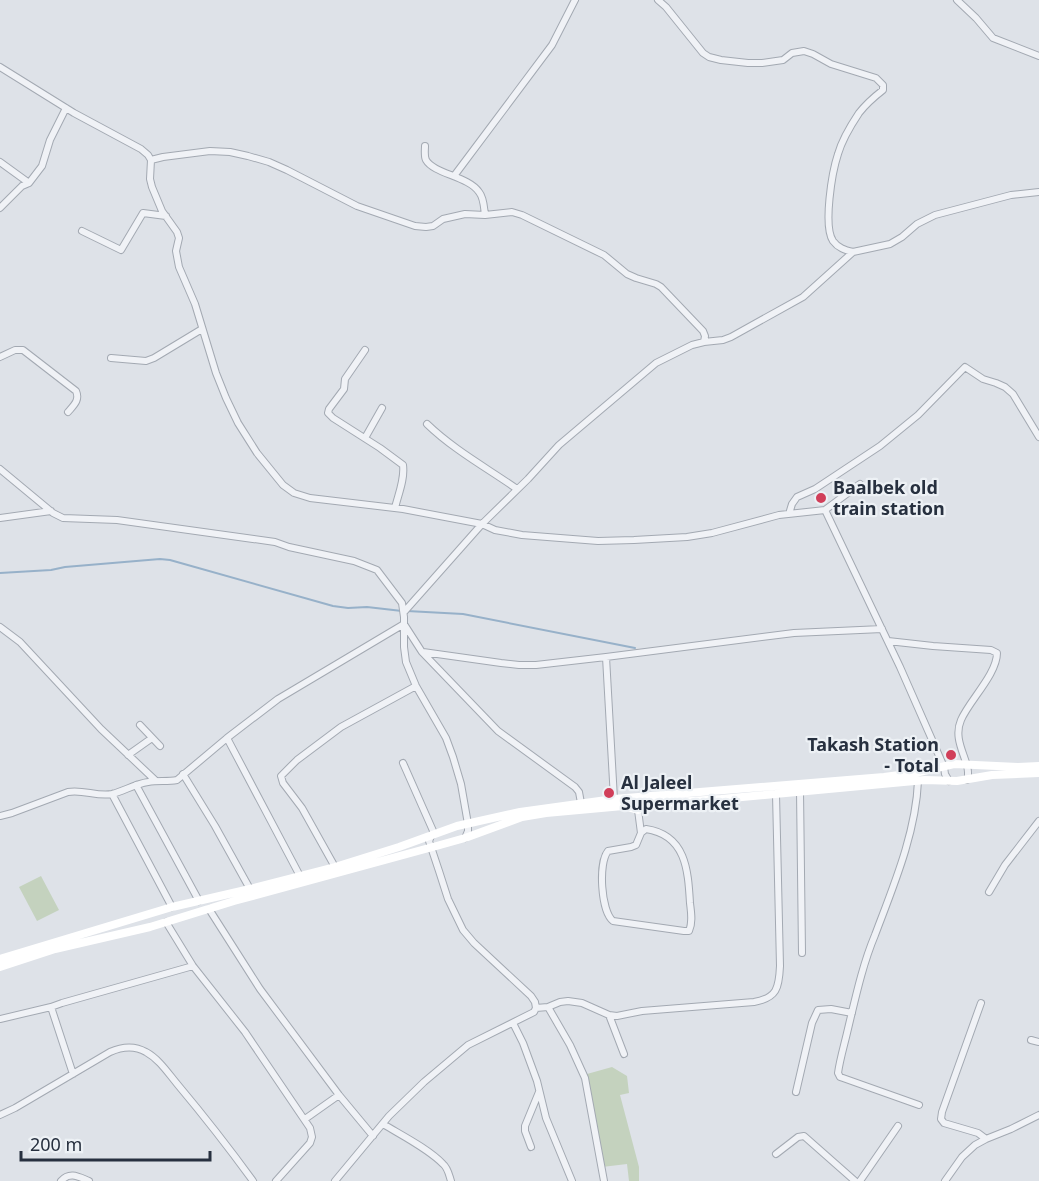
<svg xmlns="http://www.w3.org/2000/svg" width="1039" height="1181" font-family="'Noto Sans',sans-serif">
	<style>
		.green { fill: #c4d2be }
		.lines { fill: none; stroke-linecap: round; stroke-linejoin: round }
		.stream { stroke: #97b1c9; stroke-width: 2 }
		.street-casing { stroke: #a3a9b2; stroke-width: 8 }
		.street { stroke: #f0f2f6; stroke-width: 6 }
		.secondary { stroke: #fff; stroke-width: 8 }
		.poi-dot { fill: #d13f5a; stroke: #edf1f5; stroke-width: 2 }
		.labels { text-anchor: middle; stroke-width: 4.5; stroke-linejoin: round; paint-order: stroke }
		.poi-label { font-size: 18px; font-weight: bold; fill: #27303f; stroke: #edf1f5; text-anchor: start }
	</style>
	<rect width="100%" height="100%" fill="#dee2e8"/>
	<path class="green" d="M41,876L59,910L37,921L19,887Z
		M612,1067L627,1076L629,1093L620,1095L639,1167V1181H629L627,1164L602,1167L587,1074Z"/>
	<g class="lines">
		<path class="stream" d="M0,573L51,570L65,567L160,559L170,560L333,606L348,608L367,607L402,611
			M407,611L463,614L635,648"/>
		<defs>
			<path id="street" d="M658,0L666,7L703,53L709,57L721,60L748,63H762L783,60L792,53L804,51L813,54L831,64L876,78L883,85V90C874,97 866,104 859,113C851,125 842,140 838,154C832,172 823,226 833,241C838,248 845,250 853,252
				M957,0L976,18L993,38L1039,56
				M0,67L74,113L141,149L148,155L151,160L163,157L210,151L230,152L248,156L269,162L287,170L357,206L415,226L426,227L433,226L443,219L465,214L485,215L512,212L522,215L604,255L627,274L636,278L656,284L661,287L703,331L705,336L704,342
				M425,146C425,150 424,156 426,160C434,174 468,176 479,192C484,198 484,208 485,215
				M151,160L150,179L152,187L162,211L177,232L179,238L176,251L179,267L195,304L216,373L226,398L238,423L257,453L283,485L294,493L310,498L403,509L482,524L495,530L522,535L598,541L634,540L687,537L712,533L779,515L825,510L860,484
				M0,162L29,183
				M454,176L552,45L575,0
				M0,208L22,186L29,183L42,166L50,140L66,108
				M82,231L121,250L143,213L166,216
				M365,350L345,379L344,389L329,409L328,413L333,418L380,448L403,465C405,479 398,495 395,508
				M0,357L15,350H23L76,391C80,400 74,405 68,412
				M111,358L146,361L154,358L202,329
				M427,424C454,450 487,468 517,489
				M365,438L382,408
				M0,469L53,513L63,518L117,520L275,542L289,547L354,561L377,570L402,603L404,617V647L406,662L416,686L446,738L453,757L461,784L468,824V831L465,838
				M825,510L900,667L944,767L945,774L949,781
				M789,514L792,504L797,497L815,489L880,446L918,415L965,367L983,379L996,383L1005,387L1013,394L1039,437
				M0,518L51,511
				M404,612L482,524L528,479L559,445L656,363L692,345L704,342L723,340L731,337L803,297L853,252L890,244L902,237L917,224L935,215L1011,195L1039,192
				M0,627L20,642L101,729L156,781
				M888,641L933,646L991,650L997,653C997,674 969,701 961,720C951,743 973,763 967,780
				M423,652L501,663L519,665H536L606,657L794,633L882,629
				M606,657L614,799
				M140,725L160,746
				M227,738L300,876
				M128,755L152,738
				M403,763L434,833
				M183,774L215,826L250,889
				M918,781C916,833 893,887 875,935C862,966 855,1000 847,1033C844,1046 840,1059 838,1073L840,1077L843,1078L919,1105
				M136,785L199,901
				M800,791L802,953
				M112,794L172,907
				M638,810L641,833L636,845L631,847L608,851C598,863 601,911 613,921L684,931H689C693,922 691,912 690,903C688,870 686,835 646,829L641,833
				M0,816L12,813L68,792C83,789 97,797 112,794C124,791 135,784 148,782C158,780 167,782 177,780L227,738L278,699L404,624L422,652L498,731L575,787L579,792L581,803
				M335,867L302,808L283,783L281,776L297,760L341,727L416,686
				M989,892L1005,865L1039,821
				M209,909L260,989L339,1095L373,1136
				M166,922L193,966L245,1032L310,1128L312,1137L310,1143L276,1181
				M981,1003L942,1112L941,1119L944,1123L978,1133L986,1139
				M51,1007L73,1074
				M548,1007L570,1045L585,1078L604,1181
				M536,1008L548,1007L560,1002L568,1001L582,1003L609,1015L617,1016L642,1011L754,1002C777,998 779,988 780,966L776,794
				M609,1015L624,1054
				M0,1019L51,1007L62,1003L193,966
				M513,1023L523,1043L537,1081L546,1118L572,1181
				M1031,1040L1039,1042
				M796,1092L812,1023L818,1010L831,1009L852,1013
				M0,1115L15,1108L110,1052C121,1047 134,1045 146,1052C159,1059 168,1073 178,1085C204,1116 229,1148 253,1181
				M305,1119L339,1095
				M383,1124C401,1135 429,1149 443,1164C448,1168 449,1175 451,1181
				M531,1147L525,1131V1126L539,1092
				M776,1154L798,1137L804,1136L855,1181
				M61,1181C70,1171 79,1177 89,1181
				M335,1181L389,1116L424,1082L468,1045L534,1012L536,1008L535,1002L531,996L474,943L463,930L448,899L439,871L429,841L432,834
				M860,1181L898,1126
				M945,1181L962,1157L975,1145L986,1139L1011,1129L1039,1115"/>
		</defs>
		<use href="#street" class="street-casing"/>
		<use href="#street" class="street"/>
		<path class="secondary" d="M0,959L172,907L250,889L335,867L399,847L457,826L520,812L614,799L884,777L915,773L954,764L1018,767L1039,766
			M0,967L55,949L150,927L234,901L440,845L465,838L522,817L546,813L623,806L638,810L647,804L721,799L925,780L957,781L992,775L1039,773"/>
	</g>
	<g class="poi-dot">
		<circle cx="821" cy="498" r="6"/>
		<circle cx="951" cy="755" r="6"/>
		<circle cx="609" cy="793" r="6"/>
	</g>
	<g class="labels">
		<g class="poi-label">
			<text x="833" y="494">Baalbek old<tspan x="833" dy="21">train station</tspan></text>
			<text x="939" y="751" text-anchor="end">Takash Station<tspan x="939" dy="21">- Total</tspan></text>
			<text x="621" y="789">Al Jaleel<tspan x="621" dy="21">Supermarket</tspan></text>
		</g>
	</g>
	<path d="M21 1151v9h189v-9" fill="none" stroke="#27303f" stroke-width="3"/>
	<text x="30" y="1151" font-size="18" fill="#27303f" stroke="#edf1f5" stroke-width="4.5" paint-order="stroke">200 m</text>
</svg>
